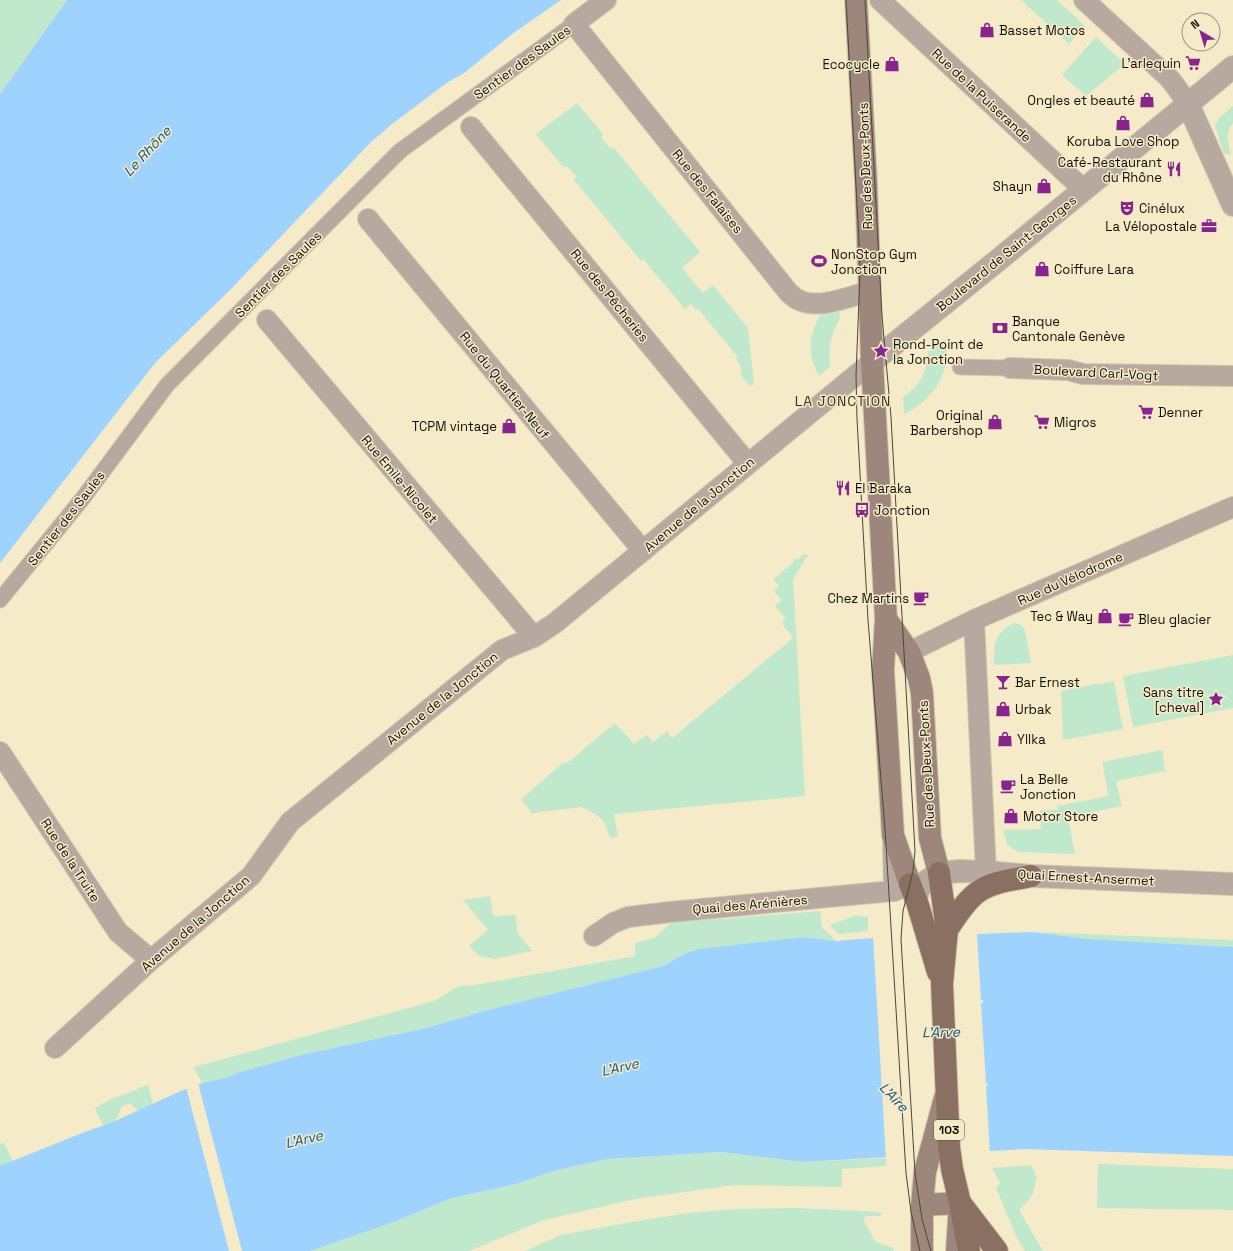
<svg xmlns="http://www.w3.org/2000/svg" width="1233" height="1251" font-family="'Space Grotesk',sans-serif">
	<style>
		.green { fill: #bfe8cd }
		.water { fill: #9ed3ff }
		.pier { fill: #f5ebc9 }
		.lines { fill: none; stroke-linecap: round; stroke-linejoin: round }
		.pedestrian-casing { stroke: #d1c8a9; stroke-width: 17 }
		.minor-casing { stroke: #d1c8a9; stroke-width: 22 }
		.tertiary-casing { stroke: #d1c8a9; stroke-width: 24 }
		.secondary-casing { stroke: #d1c8a9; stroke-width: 24 }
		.primary-casing { stroke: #d1c8a9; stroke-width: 24 }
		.pedestrian { stroke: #b7a8a0; stroke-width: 15 }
		.minor { stroke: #b7a8a0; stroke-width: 20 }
		.tertiary { stroke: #b7a8a0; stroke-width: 22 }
		.secondary { stroke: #9d877d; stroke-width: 22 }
		.primary { stroke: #8a7063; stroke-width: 22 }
		.tram { stroke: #4c4636; stroke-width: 1 }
		.labels { text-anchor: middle; stroke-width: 3; stroke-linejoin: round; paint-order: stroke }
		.shield { fill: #f5ebc9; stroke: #56503f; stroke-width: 1 }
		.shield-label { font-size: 12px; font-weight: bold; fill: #120e04 }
		.poi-label { font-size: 13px; fill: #120e04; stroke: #f5ebc9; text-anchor: start }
		.street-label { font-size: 13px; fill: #120e04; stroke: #f5ebc9 }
		.water-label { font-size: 14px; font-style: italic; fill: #17537b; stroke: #f5ebc9 }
		.neighbourhood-label { font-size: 14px; letter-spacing: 1px; fill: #3a3215; stroke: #f5ebc9 }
	</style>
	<rect width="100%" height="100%" fill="#f5ebc9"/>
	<path class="green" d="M0,0H67L0,94Z
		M1021,0H1057L1085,26L1069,44Z
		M1096,37L1125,64L1086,96L1062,75Z
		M577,103L603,134L602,136V139L610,148L612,149L613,147L700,252L682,268L703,293L713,285L748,328L754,384L750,386L742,377L740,364L736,359L738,357L698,309L696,310L691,304L685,309L643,259L641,261L574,180L576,176L568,167H563L536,134Z
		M1233,106V123C1225,132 1228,144 1231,154H1224L1215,127L1219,118Z
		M839,312C842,319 837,323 835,329C829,342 829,354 830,367L820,375L818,374C807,355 809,332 821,314Z
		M944,339L946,340C950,374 935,398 905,414L904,413L903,397C921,385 926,374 928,352Z
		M803,554L808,555L793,579L805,796L614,814L618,837L610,838L605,823L597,815L582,807L532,813L521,799L563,763H567L615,723L634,744L647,735L653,742L667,731L672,738L793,638L782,623L786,619L775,606L782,600L774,591L779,586L773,579L793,563L794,559H799Z
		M1014,623L1022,625L1025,631L1031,663L994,665C994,644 994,633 1014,623Z
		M1233,655V708L1133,727L1123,676Z
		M1114,681L1123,729L1063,740L1061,691Z
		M1162,750L1165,771L1116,781L1122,806L1068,817L1075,854L1017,852L1007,844L1003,830L1041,829L1040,810H1058L1057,806L1109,796L1102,762Z
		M490,896L493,916L516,915L517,932L532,951L494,959L479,956L469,946L488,930L463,900Z
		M820,911L822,927L836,941L804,937L686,953L663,966L484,1011L426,1028L301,1055L237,1073L229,1077L202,1083L194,1067L434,1001L459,986L475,985L635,956V943L654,938L675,919L705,917L721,919Z
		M857,915L868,917V931L838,934L830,925Z
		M1032,932L1233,940V947L1087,939Z
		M148,1085L153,1104L138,1111L130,1103L122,1107L115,1121L103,1125L95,1109L107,1101Z
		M4,1143L13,1161L0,1166V1144Z
		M721,1152L803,1162L886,1158V1166L842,1169V1187L734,1185L635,1199L544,1220L469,1251H310L394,1222L449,1199L516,1184L550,1172L607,1159Z
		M1098,1164L1233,1169V1210L1097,1208Z
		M1031,1165L1037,1178L1032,1196L1019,1210L1043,1251H1025L1017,1238L996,1188L1000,1183L992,1168Z
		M795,1208L881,1212V1216H865L864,1221L876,1243L892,1247L894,1251H525L561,1235L637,1221L689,1213L736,1209Z"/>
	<path class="water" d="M67,0H561L512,34L464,73L448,82L392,124L370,143L231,289L155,363L0,563V94Z
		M1032,932L1087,939L1233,947V1156L1025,1149L803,1162L721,1152L607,1159L550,1172L516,1184L449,1199L394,1222L310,1251H0V1166L77,1135L115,1121L183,1090L202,1083L229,1077L237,1073L301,1055L426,1028L484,1011L663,966L686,953L700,949L804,937L836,941L873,938Z"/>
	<path class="pier" d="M977,933L981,1000H983V1003H981L986,1083L988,1084V1086H986L990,1154L886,1160L873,936Z
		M198,1083L242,1251H229L186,1087Z"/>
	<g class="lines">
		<defs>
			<path id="pedestrian" d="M960,367L1010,368
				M0,600L83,498L167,385L318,233L400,151L574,24"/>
			<path id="minor" d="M606,0L574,24L789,293C792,295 795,299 799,300C818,310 851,296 870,291
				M880,0L1084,190
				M1084,0L1168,77L1174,84L1188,104
				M471,127L748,464
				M368,219L643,551
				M267,320L534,637
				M1010,368L1068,370L1083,374L1233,376
				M974,620L986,872
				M909,652L974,620L1233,507
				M0,752L118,932L151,960
				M893,843L894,891
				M594,936L613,923L628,917L670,912L882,892L894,891L910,884
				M55,1048L151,960L251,876L290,822L502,650L534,637L555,623L872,362"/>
			<path id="tertiary" d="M1188,104L1233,205
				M872,362L997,261L1233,67
				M916,898L919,889L924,883L939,873L960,871L986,872L1031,876L1233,884"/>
			<path id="secondary" d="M856,0L866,182L872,362L886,619L883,670L893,835L910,884
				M886,619L909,652L919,678L922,693L930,838L939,873
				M922,1205L960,1203L957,1251
				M922,1251V1205L925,1172L945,1098"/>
			<path id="primary" d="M939,873L947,930L942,984L949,1147L952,1169L960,1203L969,1251
				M910,884L917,902L938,972
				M947,930C956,917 965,901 978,892C993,881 1014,880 1031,876
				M961,1204L997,1251"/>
		</defs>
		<use href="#pedestrian" class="pedestrian-casing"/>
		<use href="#minor" class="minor-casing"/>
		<use href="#tertiary" class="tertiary-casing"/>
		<use href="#secondary" class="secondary-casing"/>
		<use href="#primary" class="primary-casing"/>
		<use href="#pedestrian" class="pedestrian"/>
		<use href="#minor" class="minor"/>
		<use href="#tertiary" class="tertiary"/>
		<use href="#secondary" class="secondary"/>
		<use href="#primary" class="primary"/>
		<path class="tram" d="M846,0L859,241L860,274L856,375L857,419L868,620L885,829L906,1173L911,1212L920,1251
			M865,0L882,316L891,417L915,851L913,871L903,911L901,939L915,1173L922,1219L931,1251"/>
	</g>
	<defs>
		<symbol id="shop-bare" viewBox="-9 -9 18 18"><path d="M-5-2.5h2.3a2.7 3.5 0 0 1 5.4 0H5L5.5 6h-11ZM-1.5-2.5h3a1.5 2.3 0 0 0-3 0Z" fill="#88248d" stroke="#f5ebc9" stroke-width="2.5" paint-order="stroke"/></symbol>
		<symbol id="supermarket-bare" viewBox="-9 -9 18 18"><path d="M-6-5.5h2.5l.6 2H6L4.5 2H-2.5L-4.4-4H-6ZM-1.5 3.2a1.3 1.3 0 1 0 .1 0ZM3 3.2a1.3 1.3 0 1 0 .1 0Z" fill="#88248d" stroke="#f5ebc9" stroke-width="2.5" paint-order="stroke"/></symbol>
		<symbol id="restaurant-bare" viewBox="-9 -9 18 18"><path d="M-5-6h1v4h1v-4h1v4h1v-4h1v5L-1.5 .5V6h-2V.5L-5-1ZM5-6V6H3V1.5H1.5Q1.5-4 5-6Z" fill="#88248d" stroke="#f5ebc9" stroke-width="2.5" paint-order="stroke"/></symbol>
		<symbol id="theatre-bare" viewBox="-9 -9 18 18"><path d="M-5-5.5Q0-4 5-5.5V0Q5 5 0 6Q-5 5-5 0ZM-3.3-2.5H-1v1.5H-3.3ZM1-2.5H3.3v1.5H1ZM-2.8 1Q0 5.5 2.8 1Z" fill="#88248d" stroke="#f5ebc9" stroke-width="2.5" paint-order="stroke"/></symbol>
		<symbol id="office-bare" viewBox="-9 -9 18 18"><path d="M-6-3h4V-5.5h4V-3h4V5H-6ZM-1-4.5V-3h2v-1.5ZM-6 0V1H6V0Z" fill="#88248d" stroke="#f5ebc9" stroke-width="2.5" paint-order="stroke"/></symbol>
		<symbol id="stadium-bare" viewBox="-9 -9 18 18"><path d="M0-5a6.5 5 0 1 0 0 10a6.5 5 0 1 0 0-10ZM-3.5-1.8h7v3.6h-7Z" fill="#88248d" stroke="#f5ebc9" stroke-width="2.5" paint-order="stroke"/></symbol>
		<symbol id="bank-bare" viewBox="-9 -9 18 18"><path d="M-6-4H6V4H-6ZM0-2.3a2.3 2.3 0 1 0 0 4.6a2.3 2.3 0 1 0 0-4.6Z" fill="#88248d" stroke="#f5ebc9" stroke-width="2.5" paint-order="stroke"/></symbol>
		<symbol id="sight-bare" viewBox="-9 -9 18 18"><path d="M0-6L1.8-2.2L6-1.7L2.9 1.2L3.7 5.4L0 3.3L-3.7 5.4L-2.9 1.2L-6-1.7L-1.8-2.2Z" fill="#88248d" stroke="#f5ebc9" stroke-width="2.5" paint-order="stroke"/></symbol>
		<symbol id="bus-bare" viewBox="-9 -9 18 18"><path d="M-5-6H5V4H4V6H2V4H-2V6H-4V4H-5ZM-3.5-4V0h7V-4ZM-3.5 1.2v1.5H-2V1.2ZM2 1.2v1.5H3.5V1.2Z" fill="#88248d" stroke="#f5ebc9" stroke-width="2.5" paint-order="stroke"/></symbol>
		<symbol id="cafe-bare" viewBox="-9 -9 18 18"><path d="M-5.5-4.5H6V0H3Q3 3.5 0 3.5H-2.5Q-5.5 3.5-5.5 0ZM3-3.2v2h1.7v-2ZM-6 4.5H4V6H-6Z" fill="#88248d" stroke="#f5ebc9" stroke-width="2.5" paint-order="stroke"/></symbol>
		<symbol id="bar-bare" viewBox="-9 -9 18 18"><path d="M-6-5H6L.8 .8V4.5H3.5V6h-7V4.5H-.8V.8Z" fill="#88248d" stroke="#f5ebc9" stroke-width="2.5" paint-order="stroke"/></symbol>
	</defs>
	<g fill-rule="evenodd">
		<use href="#shop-bare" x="976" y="19" width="22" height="22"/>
		<use href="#supermarket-bare" x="1182" y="52" width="22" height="22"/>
		<use href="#shop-bare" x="881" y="53" width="22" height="22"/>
		<use href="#shop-bare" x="1136" y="89" width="22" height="22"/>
		<use href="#shop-bare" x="1112" y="112" width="22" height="22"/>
		<use href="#restaurant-bare" x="1163" y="158" width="22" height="22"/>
		<use href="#shop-bare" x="1033" y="175" width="22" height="22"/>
		<use href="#theatre-bare" x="1116" y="197" width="22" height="22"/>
		<use href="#office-bare" x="1198" y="215" width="22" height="22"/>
		<use href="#stadium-bare" x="808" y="250" width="22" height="22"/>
		<use href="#shop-bare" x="1031" y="258" width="22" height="22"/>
		<use href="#bank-bare" x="989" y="317" width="22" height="22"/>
		<use href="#sight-bare" x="870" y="340" width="22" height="22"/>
		<use href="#supermarket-bare" x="1135" y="401" width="22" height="22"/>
		<use href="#shop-bare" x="984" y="411" width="22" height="22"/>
		<use href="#supermarket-bare" x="1031" y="411" width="22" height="22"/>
		<use href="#shop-bare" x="498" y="415" width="22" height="22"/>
		<use href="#restaurant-bare" x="832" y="477" width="22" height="22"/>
		<use href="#bus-bare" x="851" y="499" width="22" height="22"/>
		<use href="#cafe-bare" x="910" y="587" width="22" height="22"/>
		<use href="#shop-bare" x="1094" y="605" width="22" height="22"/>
		<use href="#cafe-bare" x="1115" y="608" width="22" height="22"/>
		<use href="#bar-bare" x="992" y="671" width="22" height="22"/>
		<use href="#sight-bare" x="1205" y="688" width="22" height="22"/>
		<use href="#shop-bare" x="992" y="698" width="22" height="22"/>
		<use href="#shop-bare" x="994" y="728" width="22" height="22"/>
		<use href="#cafe-bare" x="997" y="775" width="22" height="22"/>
		<use href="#shop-bare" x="1000" y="805" width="22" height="22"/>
	</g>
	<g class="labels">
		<rect class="shield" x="934" y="1120" width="30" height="20" rx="3"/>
		<g class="shield-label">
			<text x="949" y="1134">103</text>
		</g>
		<g class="poi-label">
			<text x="999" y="35">Basset Motos</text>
			<text x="1181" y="68" text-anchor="end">L'arlequin</text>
			<text x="880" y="69" text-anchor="end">Ecocycle</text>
			<text x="1135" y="105" text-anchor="end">Ongles et beauté</text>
			<text x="1123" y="146" text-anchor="middle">Koruba Love Shop</text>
			<text x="1162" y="167" text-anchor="end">Café-Restaurant<tspan x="1162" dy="15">du Rhône</tspan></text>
			<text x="1032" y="191" text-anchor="end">Shayn</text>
			<text x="1139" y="213">Cinélux</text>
			<text x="1197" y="231" text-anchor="end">La Vélopostale</text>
			<text x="831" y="259">NonStop Gym<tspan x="831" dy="15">Jonction</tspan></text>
			<text x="1054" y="274">Coiffure Lara</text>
			<text x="1012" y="326">Banque<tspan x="1012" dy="15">Cantonale Genève</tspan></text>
			<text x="893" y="349">Rond-Point de<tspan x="893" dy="15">la Jonction</tspan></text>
			<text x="1158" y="417">Denner</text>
			<text x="983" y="420" text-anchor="end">Original<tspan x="983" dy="15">Barbershop</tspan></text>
			<text x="1054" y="427">Migros</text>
			<text x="497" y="431" text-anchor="end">TCPM vintage</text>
			<text x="855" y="493">El Baraka</text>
			<text x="874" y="515">Jonction</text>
			<text x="909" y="603" text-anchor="end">Chez Martins</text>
			<text x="1093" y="621" text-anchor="end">Tec &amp; Way</text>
			<text x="1138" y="624">Bleu glacier</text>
			<text x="1015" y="687">Bar Ernest</text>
			<text x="1204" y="697" text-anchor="end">Sans titre<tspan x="1204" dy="15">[cheval]</tspan></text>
			<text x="1015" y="714">Urbak</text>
			<text x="1017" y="744">Yllka</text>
			<text x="1020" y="784">La Belle<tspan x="1020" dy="15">Jonction</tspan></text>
			<text x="1023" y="821">Motor Store</text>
		</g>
		<g class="street-label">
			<text transform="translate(522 62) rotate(-36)" y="5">Sentier des Saules</text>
			<text transform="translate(982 95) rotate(43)" y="5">Rue de la Puiserande</text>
			<text transform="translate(865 166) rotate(-92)" y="5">Rue des Deux-Ponts</text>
			<text transform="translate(708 191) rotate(51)" y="5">Rue des Falaises</text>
			<text transform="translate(1006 253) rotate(-39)" y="5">Boulevard de Saint-Georges</text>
			<text transform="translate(278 274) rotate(-45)" y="5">Sentier des Saules</text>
			<text transform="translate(610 295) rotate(51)" y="5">Rue des Pêcheries</text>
			<text transform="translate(1096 372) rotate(3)" y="5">Boulevard Carl-Vogt</text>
			<text transform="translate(505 385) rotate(51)" y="5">Rue du Quartier-Neuf</text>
			<text transform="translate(400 479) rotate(50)" y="5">Rue Emile-Nicolet</text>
			<text transform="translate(699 504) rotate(-40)" y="5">Avenue de la Jonction</text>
			<text transform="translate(66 518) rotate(-52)" y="5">Sentier des Saules</text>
			<text transform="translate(1070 578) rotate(-24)" y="5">Rue du Vélodrome</text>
			<text transform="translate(442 698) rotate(-39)" y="5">Avenue de la Jonction</text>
			<text transform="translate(926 764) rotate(-93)" y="5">Rue des Deux-Ponts</text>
			<text transform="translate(71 860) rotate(57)" y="5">Rue de la Truite</text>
			<text transform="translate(1086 877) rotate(3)" y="5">Quai Ernest-Ansermet</text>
			<text transform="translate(750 904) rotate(-5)" y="5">Quai des Arénières</text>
			<text transform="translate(195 923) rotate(-41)" y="5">Avenue de la Jonction</text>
		</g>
		<g class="water-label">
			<text transform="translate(147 151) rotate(-47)" y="5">Le Rhône</text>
			<text transform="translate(941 1032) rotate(-1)" y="5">L'Arve</text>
			<text transform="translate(620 1067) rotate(-13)" y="5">L'Arve</text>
			<text transform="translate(894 1097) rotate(46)" y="5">L'Aire</text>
			<text transform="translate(304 1139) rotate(-13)" y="5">L'Arve</text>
		</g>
		<g class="neighbourhood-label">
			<text x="843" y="406">LA JONCTION</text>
		</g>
	</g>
	<g transform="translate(1201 32) rotate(322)"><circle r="19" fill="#f5ebc9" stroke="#9a937a"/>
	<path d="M0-3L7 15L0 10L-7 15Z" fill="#88248d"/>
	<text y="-6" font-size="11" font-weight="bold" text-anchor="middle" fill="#120e04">N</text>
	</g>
</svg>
